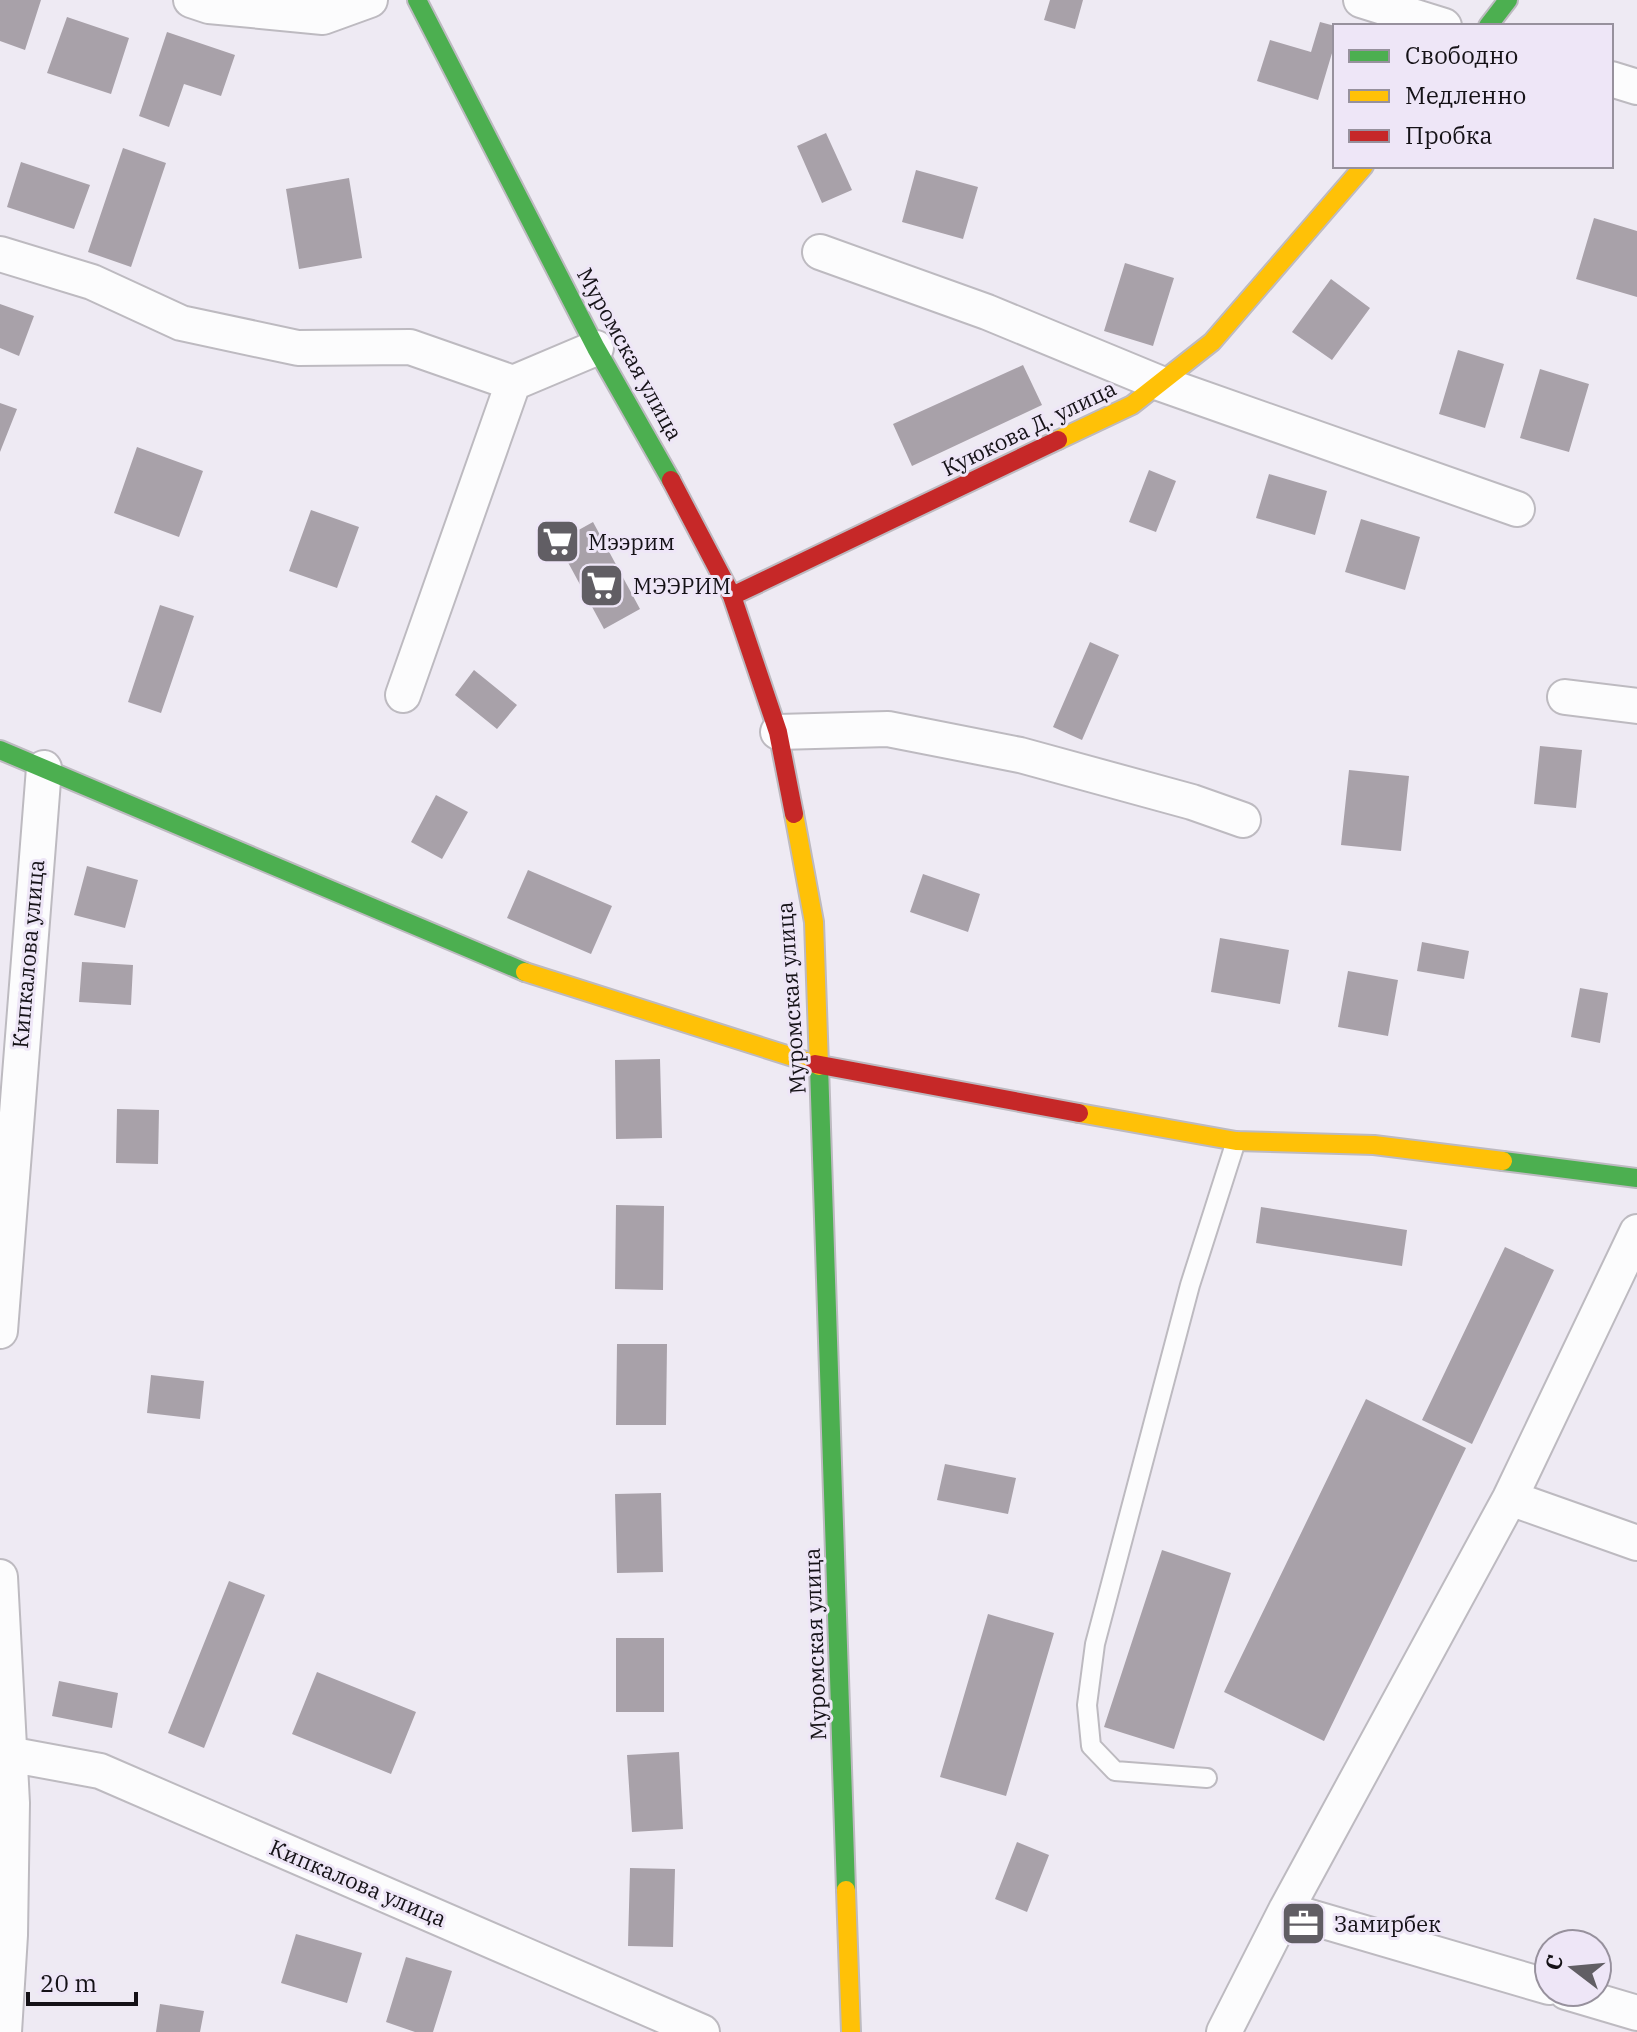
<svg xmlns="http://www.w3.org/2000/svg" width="1637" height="2032" font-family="'IBM Plex Serif',serif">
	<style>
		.building { fill: #a8a1a9 }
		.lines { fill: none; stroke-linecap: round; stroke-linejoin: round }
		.lane-casing { stroke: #bdbac0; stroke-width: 22 }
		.street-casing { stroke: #bdbac0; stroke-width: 38 }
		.fast-casing { stroke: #bdbac0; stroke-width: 22 }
		.slow-casing { stroke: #bdbac0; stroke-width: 22 }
		.jam-casing { stroke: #bdbac0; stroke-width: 22 }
		.lane { stroke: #fcfcfd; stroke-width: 18 }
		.street { stroke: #fcfcfd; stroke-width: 34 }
		.fast { stroke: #4caf50; stroke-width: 18 }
		.slow { stroke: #ffc107; stroke-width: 18 }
		.jam { stroke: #c62828; stroke-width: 18 }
		.labels { text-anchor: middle; stroke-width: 6; stroke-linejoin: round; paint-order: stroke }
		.street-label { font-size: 22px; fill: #151217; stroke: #eee6f7 }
		.poi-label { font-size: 22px; fill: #151217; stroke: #eee6f7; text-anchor: start }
	</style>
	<rect width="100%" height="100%" fill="#eeeaf3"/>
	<path class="building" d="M0,0H41L25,50L0,41Z
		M1050,0H1083L1075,29L1044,20Z
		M67,17L129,38L111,94L47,73Z
		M1320,22L1335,26V43L1318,100L1257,81L1270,40L1311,52Z
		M167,32L235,55L221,96L184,84L169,127L139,116Z
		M826,133L852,190L822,203L797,146Z
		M123,148L166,163L131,267L88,252Z
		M21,162L90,185L74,229L7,207Z
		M916,170L978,187L963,239L902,222Z
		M349,178L362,258L299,269L286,189Z
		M1594,218L1637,231V297L1576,279Z
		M1125,263L1174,278L1153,346L1104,331Z
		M1331,279L1370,308L1332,360L1292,332Z
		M0,304L34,316L19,356L0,348Z
		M1458,350L1504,364L1485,428L1439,414Z
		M1023,365L1042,405L912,466L893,424Z
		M1540,369L1589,384L1569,452L1520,438Z
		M0,403L17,409L0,452Z
		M137,447L203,471L179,537L114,513Z
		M1149,470L1176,481L1156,532L1129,522Z
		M1269,474L1327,491L1315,535L1256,518Z
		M311,510L359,527L337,588L289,571Z
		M1361,519L1420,537L1405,590L1345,572Z
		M593,522L640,609L604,629L557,542Z
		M160,605L194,616L161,713L128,702Z
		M1090,642L1119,655L1082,740L1053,727Z
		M474,670L517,705L497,729L455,695Z
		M1540,746L1582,750L1576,808L1534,804Z
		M1349,770L1409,776L1401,851L1341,845Z
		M436,795L468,812L442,859L411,842Z
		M87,866L138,880L125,928L74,915Z
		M528,870L612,906L591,954L507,918Z
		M923,874L980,894L968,932L910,912Z
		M1220,938L1289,950L1280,1004L1211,992Z
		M1422,942L1469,951L1464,979L1417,971Z
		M82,962L133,965L131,1005L79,1002Z
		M1348,971L1398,980L1388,1036L1338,1027Z
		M1580,988L1608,993L1600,1043L1571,1037Z
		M660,1059L662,1138L616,1139L615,1060Z
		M117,1109L159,1110L158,1164L116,1163Z
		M616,1205L664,1206L663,1290L615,1289Z
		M1261,1207L1407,1230L1402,1266L1256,1243Z
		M1505,1247L1554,1270L1472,1444L1422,1420Z
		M617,1344H667L666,1425H616Z
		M151,1375L204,1381L200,1419L147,1413Z
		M1366,1399L1466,1448L1324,1741L1224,1692Z
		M945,1464L1016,1478L1008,1514L937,1500Z
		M661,1493L663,1572L617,1573L615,1494Z
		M1162,1550L1231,1573L1174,1749L1104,1727Z
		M229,1581L265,1595L204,1748L168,1733Z
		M988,1614L1054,1633L1006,1796L940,1777Z
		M616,1638H664V1712H616Z
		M317,1672L416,1712L391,1774L292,1734Z
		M59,1681L118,1693L112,1728L52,1716Z
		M679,1752L683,1829L632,1832L627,1755Z
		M1017,1842L1049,1855L1027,1912L995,1899Z
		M630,1868L675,1869L673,1947L628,1946Z
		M296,1934L362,1953L347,2003L281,1983Z
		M406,1957L452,1971L433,2032H415L386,2022Z
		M160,2004L204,2011L200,2032H156Z"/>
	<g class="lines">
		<defs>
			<path id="lane" d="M1207,1778L1115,1771L1091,1746L1087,1705L1095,1644L1190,1285L1236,1141"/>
			<path id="street" d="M191,0L209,6L323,17L370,0
				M1361,0L1444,26
				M1611,79L1637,87
				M820,252L987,312L1159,383L1517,509
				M0,254L92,282L181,323L298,348L410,347L513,383L596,348
				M403,695L513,383
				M1565,697L1637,706
				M778,732L888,729L1020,755L1192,802L1243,820
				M0,1331L44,768
				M1510,1498L1637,1543
				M0,1577L12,1803L10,1935L4,2032
				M8,1754L100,1771L702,2032
				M1286,1910L1549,1987
				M1566,1992L1637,2013
				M1224,2032L1286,1910L1510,1498L1637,1232"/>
			<path id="fast" d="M417,0L596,348L671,480
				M1488,26L1508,0
				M0,750L525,972
				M819,1066L846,1890
				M1503,1161L1637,1178"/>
			<path id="slow" d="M1058,440L1132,405L1212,342L1364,166
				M794,814L814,922L819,1066
				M525,972L815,1064
				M1079,1113L1236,1141L1374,1145L1503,1161
				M846,1890L851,2032"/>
			<path id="jam" d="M671,480L732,596L778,732L794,814
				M732,596L1058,440
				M815,1064L1079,1113"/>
		</defs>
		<use href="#lane" class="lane-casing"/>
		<use href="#street" class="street-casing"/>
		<use href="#fast" class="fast-casing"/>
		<use href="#slow" class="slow-casing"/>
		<use href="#jam" class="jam-casing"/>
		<use href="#lane" class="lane"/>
		<use href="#street" class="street"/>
		<use href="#fast" class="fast"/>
		<use href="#slow" class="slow"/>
		<use href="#jam" class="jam"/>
	</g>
	<defs>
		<symbol id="supermarket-square" viewBox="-11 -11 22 22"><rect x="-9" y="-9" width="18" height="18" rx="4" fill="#615e64" stroke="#eee6f7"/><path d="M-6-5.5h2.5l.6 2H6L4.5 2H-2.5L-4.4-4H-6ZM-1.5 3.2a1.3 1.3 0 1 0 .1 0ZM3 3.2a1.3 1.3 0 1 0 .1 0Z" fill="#fff"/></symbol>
		<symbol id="office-square" viewBox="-11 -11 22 22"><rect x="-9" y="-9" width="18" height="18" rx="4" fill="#615e64" stroke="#eee6f7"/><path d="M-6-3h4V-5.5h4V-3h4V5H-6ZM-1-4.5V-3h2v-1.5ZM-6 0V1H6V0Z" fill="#fff"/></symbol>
	</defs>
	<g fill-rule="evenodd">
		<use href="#supermarket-square" x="532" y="516" width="51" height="51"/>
		<use href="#supermarket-square" x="576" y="560" width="51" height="51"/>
		<use href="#office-square" x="1278" y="1898" width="51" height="51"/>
	</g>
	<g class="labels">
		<g class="street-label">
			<text transform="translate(630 354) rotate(61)" y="8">Муромская улица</text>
			<text transform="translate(1029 428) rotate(-26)" y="8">Куюкова Д. улица</text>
			<text transform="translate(28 954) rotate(-85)" y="8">Кипкалова улица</text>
			<text transform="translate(791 998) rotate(-94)" y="8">Муромская улица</text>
			<text transform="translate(815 1644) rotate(-92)" y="8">Муромская улица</text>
			<text transform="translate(358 1883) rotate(23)" y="8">Кипкалова улица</text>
		</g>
		<g class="poi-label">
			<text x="588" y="550">Мээрим</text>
			<text x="633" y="594">МЭЭРИМ</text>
			<text x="1334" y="1932">Замирбек</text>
		</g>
	</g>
	<rect x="1333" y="24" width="280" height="144" fill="#eee6f7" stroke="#97919d" stroke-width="2"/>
	<rect x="1349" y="50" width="40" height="12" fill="#4caf50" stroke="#97919d" stroke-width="2"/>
	<text x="1405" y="64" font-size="24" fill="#151217">Свободно</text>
	<rect x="1349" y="90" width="40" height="12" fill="#ffc107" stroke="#97919d" stroke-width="2"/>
	<text x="1405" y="104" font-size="24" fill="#151217">Медленно</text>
	<rect x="1349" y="130" width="40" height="12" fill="#c62828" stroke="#97919d" stroke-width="2"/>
	<text x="1405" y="144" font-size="24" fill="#151217">Пробка</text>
	<g transform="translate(1573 1968) rotate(286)"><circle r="38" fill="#eee6f7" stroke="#97919d" stroke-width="2"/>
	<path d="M0-6L14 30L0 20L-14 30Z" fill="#615e64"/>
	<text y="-12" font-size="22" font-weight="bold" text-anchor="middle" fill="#151217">С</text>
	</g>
	<path d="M28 1992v12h108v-12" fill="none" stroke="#151217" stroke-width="4"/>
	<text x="40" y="1992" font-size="24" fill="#151217" stroke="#eee6f7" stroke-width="6" paint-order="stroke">20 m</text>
</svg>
